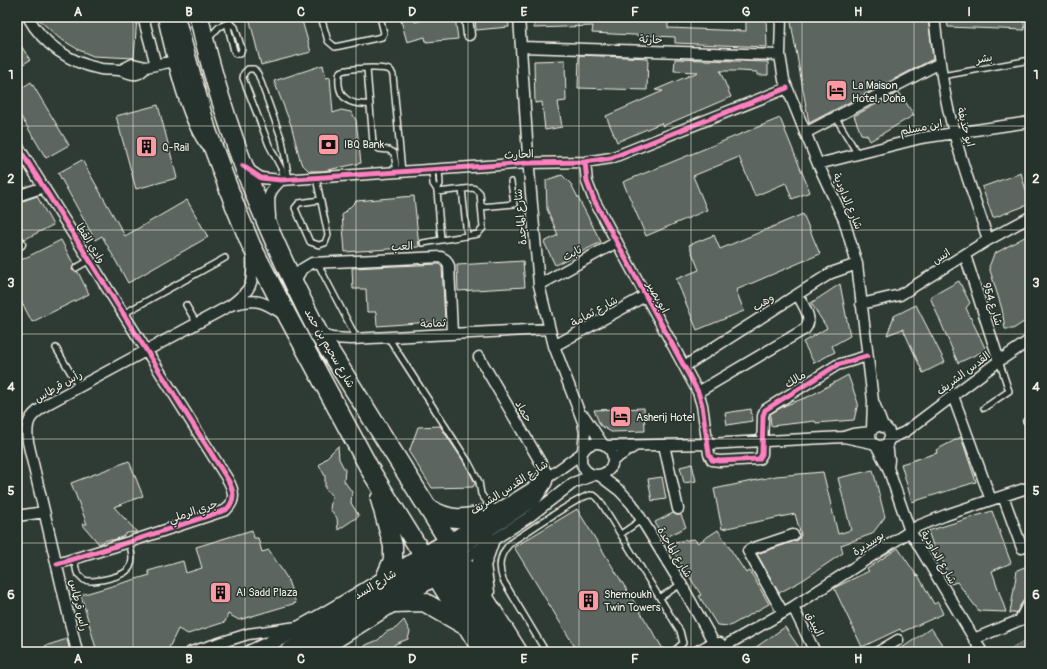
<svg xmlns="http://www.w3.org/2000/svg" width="1047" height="669" font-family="Pangolin,'Playpen Sans Arabic',sans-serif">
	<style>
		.building { fill: #5c655e; stroke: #f4f1e8 }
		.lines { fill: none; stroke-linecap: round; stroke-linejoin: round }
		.lane-casing { stroke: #f4f1e8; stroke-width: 8 }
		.street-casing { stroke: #f4f1e8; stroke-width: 13 }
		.secondary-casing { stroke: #f4f1e8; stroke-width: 17 }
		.highway-casing { stroke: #f4f1e8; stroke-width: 21 }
		.lane { stroke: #26332d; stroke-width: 5 }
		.street { stroke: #26332d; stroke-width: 10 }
		.secondary { stroke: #26332d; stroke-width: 14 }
		.highway { stroke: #26332d; stroke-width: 18 }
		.cycleway-casing { stroke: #26332d; stroke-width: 8 }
		.cycleway { stroke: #ff80c0; stroke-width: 5 }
		.grid { fill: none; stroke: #f4f1e8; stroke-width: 1; stroke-opacity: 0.55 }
		.labels { text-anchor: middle; stroke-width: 3; stroke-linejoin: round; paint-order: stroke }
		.street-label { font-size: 11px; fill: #f4f1e8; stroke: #26332d }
		.poi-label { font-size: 11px; fill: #f4f1e8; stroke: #26332d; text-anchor: start }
		.neatline { fill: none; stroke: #f4f1e8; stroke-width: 1.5 }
		.grid-label { font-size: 13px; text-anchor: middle; font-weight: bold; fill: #f4f1e8 }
	</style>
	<rect width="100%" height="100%" fill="#2e3b34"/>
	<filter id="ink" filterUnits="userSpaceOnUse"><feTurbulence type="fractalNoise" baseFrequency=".025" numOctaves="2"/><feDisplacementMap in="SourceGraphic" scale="8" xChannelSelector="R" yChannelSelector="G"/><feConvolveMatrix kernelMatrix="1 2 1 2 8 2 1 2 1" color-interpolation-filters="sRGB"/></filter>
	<g filter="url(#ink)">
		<path class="building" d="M36,17H137L134,58L93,56L79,50L59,38Z
			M249,17H301L311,52L261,65Z
			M400,17H414L415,22L436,17H455L458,39L426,42L425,37L407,42Z
			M475,17H508L509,27L476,30Z
			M534,17H668V28L746,31V17H766L767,47L675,43V37L592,33L593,26L534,28Z
			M790,17H928L933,59L809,123Z
			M946,17H1023L1025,30L948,27Z
			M17,39L30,60L17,68Z
			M579,55L648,58L647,90L578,88Z
			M675,59L768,62V75H757V72L739,71H720L731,97L663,126L661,123L617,142L606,116L663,91L655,90L698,72L674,71Z
			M565,60L566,101L558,102L562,127L545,130L542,102L535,103L534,61Z
			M323,65L326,78L330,77L333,113L341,110L351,112L356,120L361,163L323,171H309L301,163L291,125L274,81Z
			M31,82L69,145L46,158L17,110V91Z
			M899,92L914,115L870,141L867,135L861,134L854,116Z
			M158,105L177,178L136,189L116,116Z
			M780,118L810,192L792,199L786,183L755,196L739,157L693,176L707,210L646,236L623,182Z
			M82,160L125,236L187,200L208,237L128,283L102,236L95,240L58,173Z
			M1021,173L1030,204L993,218L982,187Z
			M562,175L571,184L601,242L555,265L544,242L558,235L547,209L546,180Z
			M37,196L53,225L25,239L20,234L17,233V203Z
			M414,196L419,247L345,252L342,215L356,201Z
			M803,214L820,254L736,290L744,311L697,330L676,279L699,270L689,245L714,235L720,249Z
			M1030,234V318L1013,329H1005L1002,309L989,267L994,254Z
			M61,240L74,265L72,270L78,272L89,294L32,322L17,293V262Z
			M523,261L525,287L458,291L457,265Z
			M439,264L442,267L445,321L377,326L376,312H367L366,289H353L352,268Z
			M959,281L970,303L966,308L986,350L958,363L930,297Z
			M840,284L850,336L832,346L835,352L814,363L803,342L827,328L811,303Z
			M916,305L945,362L923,373L903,329L887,335L894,316Z
			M848,375L858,403L854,420L816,423L815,421L771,426L770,414L786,405L810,396Z
			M644,408L645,431L611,432L600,425L594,410Z
			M751,409L752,421L727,425L725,413Z
			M440,426L466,465L475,483L473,487L432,488L409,452L418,427Z
			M961,437L976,482L912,502L901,464L937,453L936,450Z
			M338,446L339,459L345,470L344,481L352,492L351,503L359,516L338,530L337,518L330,509L332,496L325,488V476L319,465Z
			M129,461L143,496L114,507L137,532L127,533L122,537L113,540H107L99,544L82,524H87L71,483Z
			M692,464L696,481L684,483L680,467Z
			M873,470L885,517L872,534L841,545L843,553L803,580L779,593L757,554L798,540L801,535L795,514L722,529L714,489L776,476L823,472L838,534L851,530L838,478Z
			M662,477L666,499L652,501L648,479Z
			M577,509L665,652H578L514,547Z
			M992,511L1011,563L992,571L1006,612L979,611L957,582L951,584L941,556L937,557L928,531Z
			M673,513L676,515H681L686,527L663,539L655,522Z
			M252,530L254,538H258L262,552L269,550L287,578L296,603L239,620L228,614L225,622L188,634L178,629L167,652H97L81,595L150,575L148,571L183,561L186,573L202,568L196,547Z
			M718,530L746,573L750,571L769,604L730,626L717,625L699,596L701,595L668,543L694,539L698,543Z
			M898,548L917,576L918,575L934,604L938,602L943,614L902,632L900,629L862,647L834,588L869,571L867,569Z
			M1030,565V589L1016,613H1010L1017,570Z
			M404,620L410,632L408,639L395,644L387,652H359L366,645L378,640L386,632L396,628Z
			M785,627L802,652H749Z
			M931,628L947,652H896Z
			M1030,637V652H1005Z
			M67,639L70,652H46L45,646Z"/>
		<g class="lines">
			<defs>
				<path id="lane" d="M321,17L328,41L335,47L382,37L384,33L380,17
					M230,24L235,27L242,49L240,54H236L234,51L228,27Z
					M209,38L219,27L230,22
					M367,69L373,143L379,149L389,150L394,153L397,172
					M942,76L1030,60
					M370,104C355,105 341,102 339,85C339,80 338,77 340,72C347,68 385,66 391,71L393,75L402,172
					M839,123L857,153
					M432,170L433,184L437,190L441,240
					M316,178L328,235L325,243L319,245L310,242L295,208L299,203L320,200
					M284,180L282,170L269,145L243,78L244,73L248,69H254L258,74L282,140L289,180
					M462,189L467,236
					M437,190L440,184L439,169
					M481,207L514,204L511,182
					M423,243L478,234L483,228L480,193L477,190L473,188L437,192
					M317,262L357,339
					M76,268L90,260
					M186,305L197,324
					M123,314L225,258
					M388,337L469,463L479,482L481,494L492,509
					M56,348L79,387
					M984,408L1009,391L999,361
					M1026,421L1030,419
					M621,534L641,520
					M74,559L77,573L84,580C94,583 125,577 130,567C134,559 131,550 129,542
					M661,597L681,584
					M546,652L503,580C497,564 500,552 513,541C526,533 579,496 590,495C595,495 597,497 600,501L680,631L683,643L673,652"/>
				<path id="street" d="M28,17C43,44 70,63 101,69C107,70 113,69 119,70C131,72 135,80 146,67
					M143,17L156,65
					M163,17C170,48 187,126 208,147
					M467,17L469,35
					M519,17L529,170L539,285L554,346L583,422L585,433L583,450
					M781,17L780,55L784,80L818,164L844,220L857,264L873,401L872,430
					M934,17C939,56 943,94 954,132C963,169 977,204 988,240
					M522,47L780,55
					M121,70L133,64L146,67L174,61
					M805,133L940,63
					M17,145L228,480C234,491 236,500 226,510L129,542L57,564
					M585,162L587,182L594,200L698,392L702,405L709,454L712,460L720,461L759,459L762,454L763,416L765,410L837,365L867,356
					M818,164L921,138L1030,122
					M246,168L261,178L281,180L528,163L585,162L611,158L787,88
					M17,196L44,187
					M270,217C269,198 266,194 281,180
					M17,239L20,244
					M965,255L999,361
					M293,284L302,269L312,263L441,257L446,260L449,266L452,334
					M539,285L617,242
					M235,304C258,298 264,302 283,314
					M861,304L900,295L988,240L1030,217
					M319,334L332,338L351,339L549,329
					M554,346L645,296
					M479,357L549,477
					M685,366L831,273L857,264
					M698,392L805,329C814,318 803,306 798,295
					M953,396L991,500
					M874,403L883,427
					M584,416L602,443
					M870 436a10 10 0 1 1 20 0a10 10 0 1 1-20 0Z
					M844,437L872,443
					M889,439L905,432L999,361L1030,340
					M581 459a16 16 0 1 1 32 0a16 16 0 1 1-32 0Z
					M887,443L889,460L888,468
					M664,445L678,509
					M876,445L888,468L910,531L982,652
					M606,446L707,444L844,437L853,434L871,432
					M613,460L635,446
					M599,475L620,491L632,504L681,584L719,652
					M1003,496L1022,548
					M17,516L44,512
					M448,540L543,481L582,453
					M461,561L529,517L573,483L594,475
					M793,607L815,652
					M783,613L748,551L751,549L793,535
					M1020,620L1026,608L1030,606
					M974,639L1030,616
					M77,652L28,442C25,419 31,415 49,403L231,305C256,286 252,283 252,253
					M191,652L248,634L297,627
					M696,652L709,645L720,643
					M721,652L730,643L793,607L918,526L946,515L1030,487
					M878,652L898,640"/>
				<path id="secondary" d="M251,652C320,622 383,577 448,540
					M318,652L444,572"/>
				<path id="highway" d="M175,17L207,131L235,206L251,245L288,317L372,473L483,652
					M199,17C223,128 267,233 319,334L518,652
					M380,499L393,546V560L386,576
					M428,508C452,523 465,519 491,513
					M429,558L448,569L499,652
					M446,559L454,549L532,498L543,481
					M485,592L481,565L489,542
					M395,603L424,602L464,625
					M289,652L430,567L441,555L448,540"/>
			</defs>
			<use href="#lane" class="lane-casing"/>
			<use href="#street" class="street-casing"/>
			<use href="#secondary" class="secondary-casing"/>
			<use href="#highway" class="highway-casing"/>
			<use href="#lane" class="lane"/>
			<use href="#street" class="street"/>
			<use href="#secondary" class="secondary"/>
			<use href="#highway" class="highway"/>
			<defs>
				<path id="cycleway" d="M17,145L228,480C234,491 236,500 226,510L129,542L57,564
					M585,162L587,182L594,200L698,392L702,405L709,454L712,460L720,461L759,459L762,454L763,416L765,410L837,365L867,356
					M243,166L261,178L281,180L528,163L585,162L611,158L787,88"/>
			</defs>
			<use href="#cycleway" class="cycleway-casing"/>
			<use href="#cycleway" class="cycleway"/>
		</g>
	</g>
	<path class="grid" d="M133,17V652M245,17V652M356,17V652M468,17V652M579,17V652M691,17V652M802,17V652M914,17V652M17,126H1030M17,230H1030M17,334H1030M17,439H1030M17,543H1030"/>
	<defs>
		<symbol id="hotel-square" viewBox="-11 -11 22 22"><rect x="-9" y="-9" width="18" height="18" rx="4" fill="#ff9aa2" stroke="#26332d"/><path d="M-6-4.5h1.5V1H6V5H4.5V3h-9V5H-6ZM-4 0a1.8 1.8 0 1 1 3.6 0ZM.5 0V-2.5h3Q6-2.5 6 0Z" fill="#111"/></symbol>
		<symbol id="bank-square" viewBox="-11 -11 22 22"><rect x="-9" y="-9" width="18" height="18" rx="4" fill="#ff9aa2" stroke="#26332d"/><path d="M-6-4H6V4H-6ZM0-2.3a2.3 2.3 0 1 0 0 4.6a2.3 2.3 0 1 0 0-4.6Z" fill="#111"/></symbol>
		<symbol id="building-square" viewBox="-11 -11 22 22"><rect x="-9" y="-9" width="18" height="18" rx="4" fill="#ff9aa2" stroke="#26332d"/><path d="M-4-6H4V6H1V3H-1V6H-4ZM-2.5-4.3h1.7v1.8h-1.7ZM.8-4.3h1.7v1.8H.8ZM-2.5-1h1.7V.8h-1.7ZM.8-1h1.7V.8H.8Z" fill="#111"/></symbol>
	</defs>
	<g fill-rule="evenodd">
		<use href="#hotel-square" x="824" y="78" width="25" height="25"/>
		<use href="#bank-square" x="316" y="132" width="25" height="25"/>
		<use href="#building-square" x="134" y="134" width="25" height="25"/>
		<use href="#hotel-square" x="608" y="404" width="25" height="25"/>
		<use href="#building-square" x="208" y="580" width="25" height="25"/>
		<use href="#building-square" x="576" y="588" width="25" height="25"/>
	</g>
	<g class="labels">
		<g class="street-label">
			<text transform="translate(651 39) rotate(2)" y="4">حارثة</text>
			<text transform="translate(984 58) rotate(-10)" y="4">بشر</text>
			<text transform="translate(921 127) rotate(-11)" y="4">ابن مسلم</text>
			<text transform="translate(966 127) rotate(75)" y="4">ابو حذيفة</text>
			<text transform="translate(519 154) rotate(-3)" y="4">الحارث</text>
			<text transform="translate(848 201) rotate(67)" y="4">شارع الداودية</text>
			<text transform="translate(520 217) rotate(-95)" y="4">شارع الماجدة</text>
			<text transform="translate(91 243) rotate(58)" y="4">وادي القطا</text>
			<text transform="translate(402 246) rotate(-3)" y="4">العب</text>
			<text transform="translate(572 253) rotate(-29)" y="4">ثابت</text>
			<text transform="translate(941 256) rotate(-33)" y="4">انس</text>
			<text transform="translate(658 297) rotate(61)" y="4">ابو بصير</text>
			<text transform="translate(763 302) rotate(-33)" y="4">وهب</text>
			<text transform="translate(993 304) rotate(73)" y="4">شارع 954</text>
			<text transform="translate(594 311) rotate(-29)" y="4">شارع ثمامة</text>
			<text transform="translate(433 323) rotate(-3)" y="4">ثمامة</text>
			<text transform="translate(330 348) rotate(60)" y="4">شارع سحيم بن حمد</text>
			<text transform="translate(963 373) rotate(-37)" y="4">القدس الشريف</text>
			<text transform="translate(795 379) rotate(-31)" y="4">مالك</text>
			<text transform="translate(58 386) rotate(-30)" y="4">رأس قرطاس</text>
			<text transform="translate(524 411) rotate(60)" y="4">حماد</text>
			<text transform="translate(509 487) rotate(-33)" y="4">شارع القدس الشريف</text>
			<text transform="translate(193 511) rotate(-19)" y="4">جري الرملي</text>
			<text transform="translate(868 543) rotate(-33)" y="4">بوسديرة</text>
			<text transform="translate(675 552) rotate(59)" y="4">شارع الماجدة</text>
			<text transform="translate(939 557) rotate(60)" y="4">شارع الداودية</text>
			<text transform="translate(375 584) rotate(-31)" y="4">شارع السد</text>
			<text transform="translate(79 605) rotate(77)" y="4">راس قرطاس</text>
			<text transform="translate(815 624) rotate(64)" y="4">البيدق</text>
		</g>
		<g class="poi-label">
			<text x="852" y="89">La Maison<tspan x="852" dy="13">Hotel, Doha</tspan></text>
			<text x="344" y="148">IBQ Bank</text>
			<text x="162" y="151">Q-Rail</text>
			<text x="636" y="421">Asherij Hotel</text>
			<text x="236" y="596">Al Sadd Plaza</text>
			<text x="604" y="598">Shemoukh<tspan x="604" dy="13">Twin Towers</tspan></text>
		</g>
	</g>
	<rect width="1047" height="669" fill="none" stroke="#26332d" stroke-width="44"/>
	<rect x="22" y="22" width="1003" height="625" class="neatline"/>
	<g class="grid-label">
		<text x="78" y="16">A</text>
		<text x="189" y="16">B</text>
		<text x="301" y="16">C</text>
		<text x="412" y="16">D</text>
		<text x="524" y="16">E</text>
		<text x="635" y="16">F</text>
		<text x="746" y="16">G</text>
		<text x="858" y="16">H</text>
		<text x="969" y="16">I</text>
		<text x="11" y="79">1</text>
		<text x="1036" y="79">1</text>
		<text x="11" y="183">2</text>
		<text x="1036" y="183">2</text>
		<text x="11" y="287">3</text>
		<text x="1036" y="287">3</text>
		<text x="11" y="391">4</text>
		<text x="1036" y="391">4</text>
		<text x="11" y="495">5</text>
		<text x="1036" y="495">5</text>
		<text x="11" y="599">6</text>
		<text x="1036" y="599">6</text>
		<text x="78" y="663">A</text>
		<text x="189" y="663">B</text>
		<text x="301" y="663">C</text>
		<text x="412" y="663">D</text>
		<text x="524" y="663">E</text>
		<text x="635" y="663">F</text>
		<text x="746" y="663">G</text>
		<text x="858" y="663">H</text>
		<text x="969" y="663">I</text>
	</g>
</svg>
